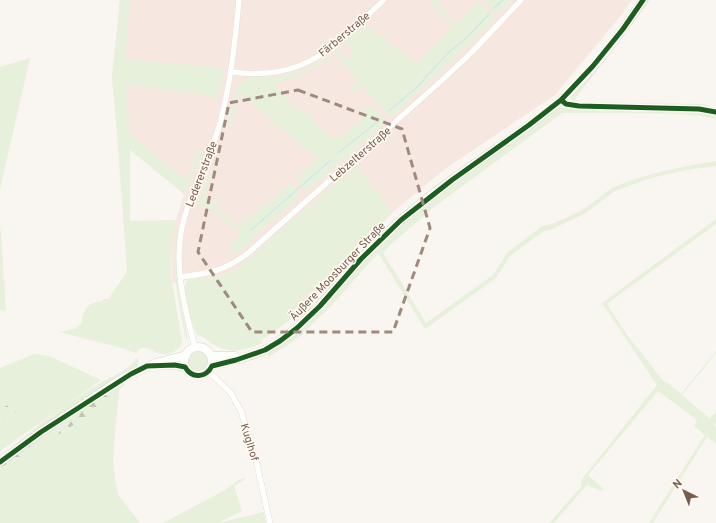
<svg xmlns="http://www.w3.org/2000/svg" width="716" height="523" font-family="Overpass,sans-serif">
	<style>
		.commercial { fill: #f6e8e1 }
		.grass { fill: #e7f0db }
		.forest { fill: url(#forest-firs) }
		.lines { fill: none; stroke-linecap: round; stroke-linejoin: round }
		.stream { stroke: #d0e8ea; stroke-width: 1.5 }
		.street-casing { stroke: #d7d1cb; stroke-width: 6 }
		.secondary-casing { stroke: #d9d2cb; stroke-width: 9 }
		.street { stroke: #fefefd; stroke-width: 5.5 }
		.secondary { stroke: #fefefd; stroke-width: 8 }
		.cycleway-casing { stroke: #fffaf3; stroke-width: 8 }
		.cycleway { stroke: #1b5e20; stroke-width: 5 }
		.marked { fill: none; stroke: #9f8a7d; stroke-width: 3; stroke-dasharray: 8 5; stroke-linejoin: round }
		.labels { text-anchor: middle; stroke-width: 3.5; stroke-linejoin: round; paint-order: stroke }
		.street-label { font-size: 11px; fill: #7a5c4d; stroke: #fffaf3 }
	</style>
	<defs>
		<pattern id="forest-firs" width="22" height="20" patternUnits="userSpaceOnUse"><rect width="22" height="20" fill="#e7f0db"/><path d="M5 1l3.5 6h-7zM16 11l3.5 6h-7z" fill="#c0c6b4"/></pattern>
	</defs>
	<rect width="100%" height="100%" fill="#f9f5f0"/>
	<path class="commercial" d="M120,0H632L622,14L555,95L445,169L393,212L305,308L276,330L261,340L188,280L172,283V240L176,220L184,194L130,149L112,78Z"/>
	<path class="grass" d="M120,0H130L125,59L224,68L218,99L212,98V96L126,85L130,134L187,180L197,152H203L184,194L130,150V221L176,220L172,240L171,276L182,341C179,352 169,356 158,353C151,351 142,342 136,353L122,348L59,332L75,329L82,323C81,313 90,300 101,302L104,299H108L127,272L117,133L112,78Z
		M428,0H441L437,4L457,23L478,1L494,17V20L391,118L362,86L354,94L350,90L359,82L333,52L337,48L339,49L337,51L340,55L342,53L347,59L354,54L345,41L364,24L396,48L407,55L412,60L417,62L421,61L423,57L453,26Z
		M489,0H512L499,14L497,15L486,3Z
		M645,0H650L575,99L578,102L703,104L716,108V111L702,107L577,104L571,100V95Z
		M328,56L330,61L289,80L274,84L299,112L313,115L314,117L312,120C321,128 329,140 343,137L351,124L358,126L366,105L375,109L387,122L306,192L300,184L297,177L317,159L240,93L229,130L226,128L237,89L247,77C274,81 306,73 328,56Z
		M30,58L0,189V67Z
		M557,108L682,110L703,111L716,115V119L702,116L682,114L628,113H562L434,207L390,245L383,253L426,323L493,275L507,253L542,226C555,225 583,210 594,202C601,197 607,190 614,187C647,173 681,167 716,161V166L686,170L651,178L615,191L584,214L550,230L544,231L510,256L496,278L425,329L378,253L335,302L298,338L269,357L267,353L408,218Z
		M218,154L220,155L204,196L212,203L220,194L222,196L214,205L239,226L290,183L301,196L235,254L229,248L240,234L205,205L202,208L197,204Z
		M357,166L393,212L320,286L305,294L299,302L290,320L276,330L261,340L263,343C248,349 232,354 216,346C209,342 205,337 197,335C193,325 180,292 186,283C190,275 201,280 208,279C217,277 226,274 234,270C250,260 264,246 278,233C304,211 330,188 357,166Z
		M716,219V224L607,304L625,332L664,382H667L681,394L716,351V353L682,395L710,419L716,411V423L714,425L716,427V444L707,437L653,523H649L705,435L694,426L697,420L658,391L588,475L604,489L601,491L587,485L554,523H549L581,487L582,479L657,385L602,303Z
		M0,227L1,234L6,311L0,310Z
		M176,235H178C173,273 181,302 188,339H186C179,304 171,271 176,235Z
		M186 361a12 12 0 1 1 24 0a12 12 0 1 1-24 0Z
		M34,354L49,356L101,380L0,451V426L25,404L19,400L0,409V368Z
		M136,358L138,360L137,367L24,439L0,458V457C32,430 65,403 102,382C112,376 132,369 136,358Z
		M119,391L113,459L115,481L119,496L140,523H0V468L98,411Z
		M247,478L234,486L242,511L218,523L264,512L266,523H163L225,490L240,479Z"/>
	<path class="forest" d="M131,377L119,391L98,411L0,468V466C42,434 86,405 131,377Z
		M19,400L25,404L0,426V409Z"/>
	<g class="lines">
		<path class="stream" d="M494,8L503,0
			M389,111L416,88L448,53L465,39L489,14
			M338,153L381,119
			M251,230L331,160"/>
		<defs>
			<path id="street" d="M232,72C306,82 334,46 384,0
				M180,277C207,274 224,271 247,254L440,82L471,53L521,0
				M195,347C184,306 172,262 184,219C193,186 211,156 220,123C231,82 235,42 239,0
				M209,372L231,393L241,411L256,460L270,523"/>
			<path id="secondary" d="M184 361a14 14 0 1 1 28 0a14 14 0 1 1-28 0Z
				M212,356H235
				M160,365H175L185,367
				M212,366C230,360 250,358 267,349C298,331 321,304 344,278C362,257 381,237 401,220C433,192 468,168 503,144C522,130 543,116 561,100C592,73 620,35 643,0
				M0,462L41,432L121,379L156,363L186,355"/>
		</defs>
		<use href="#street" class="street-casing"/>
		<use href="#secondary" class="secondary-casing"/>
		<use href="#street" class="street"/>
		<use href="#secondary" class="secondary"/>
		<defs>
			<path id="cycleway" d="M561,100L566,104L579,106L699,109L716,112
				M0,462L41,432L131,374L147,366L175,365L185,367C192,379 206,378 212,366L236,360L265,350L280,341L297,328L320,306L361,259L401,220L452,180L529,125L561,100L593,66L623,29L643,0"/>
		</defs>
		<use href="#cycleway" class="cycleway-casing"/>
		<use href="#cycleway" class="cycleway"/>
	</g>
	<path class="marked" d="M298,90L402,129L430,228L393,332H252L198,252L229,103Z"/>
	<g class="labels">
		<g class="street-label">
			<text transform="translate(344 34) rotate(-40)" y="4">Färberstraße</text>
			<text transform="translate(360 154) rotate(-41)" y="4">Lebzelterstraße</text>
			<text transform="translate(201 174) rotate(-69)" y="4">Ledererstraße</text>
			<text transform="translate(337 271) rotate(-46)" y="4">Äußere Moosburger Straße</text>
			<text transform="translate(250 442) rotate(73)" y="4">Kuglhof</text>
		</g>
	</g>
	<g transform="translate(684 491) rotate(317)" stroke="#fffaf3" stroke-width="3" paint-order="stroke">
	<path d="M0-3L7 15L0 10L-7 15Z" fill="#7a5c4d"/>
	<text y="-6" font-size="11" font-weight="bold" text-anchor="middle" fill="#7a5c4d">N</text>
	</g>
</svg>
